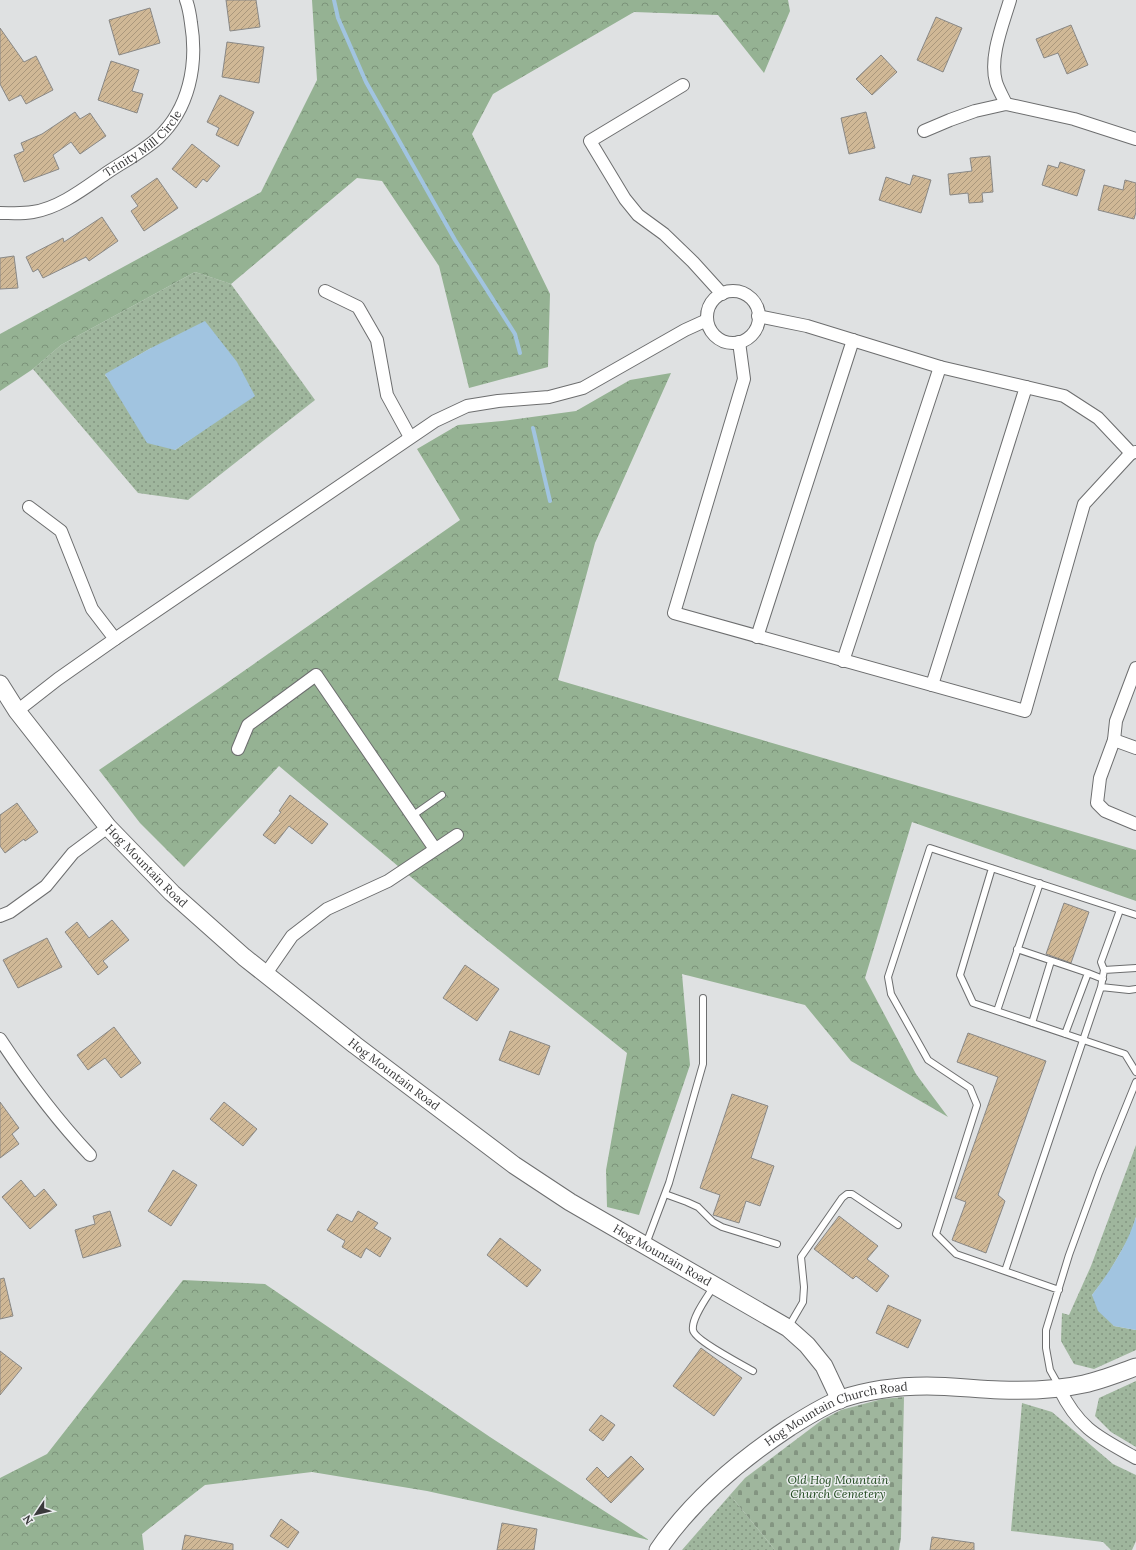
<svg xmlns="http://www.w3.org/2000/svg" width="1136" height="1550" font-family="Lora,serif">
	<style>
		.grass { fill: url(#grass-dots); fill-rule: evenodd }
		.forest { fill: url(#forest-crowns) }
		.cemetery { fill: url(#cemetery-stones) }
		.water { fill: #a1c4e0 }
		.lines { fill: none; stroke-linecap: round; stroke-linejoin: round }
		.stream { stroke: #a1c4e0; stroke-width: 4 }
		.building { fill: url(#building-hatch); stroke: #898886 }
		.lane-casing { stroke: #6d6e6f; stroke-width: 8 }
		.street-casing { stroke: #6d6e6f; stroke-width: 14 }
		.secondary-casing { stroke: #6d6e6f; stroke-width: 19 }
		.lane { stroke: #fff; stroke-width: 6 }
		.street { stroke: #fff; stroke-width: 12 }
		.secondary { stroke: #fff; stroke-width: 17 }
		.labels { text-anchor: middle; stroke-width: 3; stroke-linejoin: round; paint-order: stroke }
		.street-label { font-size: 12px; fill: #3a3a3b; stroke: #eceef0 }
		.park-label { font-size: 12px; font-style: italic; fill: #214a1f; stroke: #eceef0 }
	</style>
	<defs>
		<pattern id="grass-dots" width="8" height="8" patternUnits="userSpaceOnUse"><rect width="8" height="8" fill="#9fb69d"/><path d="M2 2h.1M6 6h.1" fill="none" stroke="#839581" stroke-width="1.8" stroke-linecap="round"/></pattern>
		<pattern id="forest-crowns" width="20" height="18" patternUnits="userSpaceOnUse"><rect width="20" height="18" fill="#95b293"/><path d="M2 6a3 3 0 1 1 6 0M12 15a3 3 0 1 1 6 0" fill="none" stroke="#7b9279"/></pattern>
		<pattern id="cemetery-stones" width="16" height="16" patternUnits="userSpaceOnUse"><rect width="16" height="16" fill="#9fb69d"/><path d="M2 7V4a2 2 0 0 1 4 0v3zM10 15v-3a2 2 0 0 1 4 0v3z" fill="#839581"/></pattern>
		<pattern id="building-hatch" width="6" height="6" patternUnits="userSpaceOnUse"><rect width="6" height="6" fill="#d0b896"/><path d="M-1 1l2-2M0 6l6-6M5 7l2-2" fill="none" stroke="#aa977c"/></pattern>
	</defs>
	<rect width="100%" height="100%" fill="#dfe1e2"/>
	<path class="grass" d="M195,272L231,284L315,400L188,500L138,493L33,369L61,345ZM151,348L209,426L175,450L105,375Z
		M1136,1145V1217L1130,1236L1108,1274L1092,1295L1114,1326L1136,1330V1350L1094,1369L1074,1364L1061,1341L1062,1313L1069,1315L1091,1266Z
		M1136,1381V1447L1111,1432L1095,1416L1099,1398Z
		M1022,1403L1052,1412L1113,1464L1136,1475V1541L1132,1550H1111L1103,1542L1011,1531Z
		M730,1495L775,1550H682Z"/>
	<path class="forest" d="M312,0H788L790,11L764,73L718,15L634,12L493,94L472,134L550,294L548,367L469,388L439,266L382,181L357,178L231,284L195,272L61,345L33,369L0,391V334L261,192L317,80Z
		M671,373L595,543L558,680L1136,850V901L912,822L865,978L916,1074L948,1117L851,1061L805,1005L682,974L690,1065L639,1215L607,1207L606,1170L627,1053L468,925L279,766L184,867L140,823L99,770L218,689L460,520L417,449L458,425L502,421L576,411L630,380Z
		M183,1280L265,1284L490,1437L649,1540L427,1491L312,1472L205,1485L142,1534L144,1550H0V1478L47,1454Z"/>
	<path class="cemetery" d="M904,1397L901,1537L899,1550H775L730,1495L745,1478L822,1420L841,1410L882,1399Z"/>
	<path class="water" d="M205,321L237,362L255,396L175,450L147,443L105,374L151,348Z
		M1136,1217V1330L1114,1326L1098,1311L1092,1295C1110,1271 1127,1246 1136,1217Z"/>
	<g class="lines">
		<path class="stream" d="M334,0L338,18L366,82L455,240L515,334L520,353
			M533,428L550,501"/>
	</g>
	<path class="building" d="M226,0H256L260,27L230,31Z
		M150,8L160,43L119,55L109,20Z
		M936,17L962,28L943,72L917,60Z
		M1071,25L1088,65L1067,74L1058,53L1044,58L1036,39Z
		M0,28L24,62L36,56L53,90L26,104L21,95L9,101L0,84Z
		M227,42L264,47L259,83L222,77Z
		M881,55L897,72L872,95L856,79Z
		M111,61L139,70L132,91L143,94L137,113L98,100Z
		M220,95L254,112L238,146L216,135L219,128L207,122Z
		M75,112L80,119L90,113L106,136L80,154L71,142L53,155L59,169L24,182L14,155L24,151L21,143L42,134Z
		M866,112L875,148L849,154L841,118Z
		M192,144L220,166L207,182L203,179L196,188L172,169Z
		M990,156L993,192L982,193L983,202L969,203L968,193L950,195L948,174L972,171L970,158Z
		M1060,162L1085,170L1077,196L1042,185L1048,165L1058,168Z
		M913,175L931,180L921,213L879,200L886,177L910,185Z
		M157,178L178,208L144,231L131,211L138,206L131,196Z
		M1125,180L1136,183V212L1134,219L1098,210L1104,185L1123,190Z
		M102,217L118,241L89,261L86,257L43,278L38,269L33,272L26,257L63,238L64,242Z
		M14,256L18,288L0,289V258Z
		M290,795L328,824L312,844L289,826L275,844L263,835L281,812L279,811Z
		M17,803L38,832L25,841L24,839L5,853L0,846V815Z
		M1064,903L1089,912L1071,963L1046,954Z
		M112,920L129,940L103,961L108,967L98,975L65,932L77,922L89,938Z
		M47,938L62,967L18,988L3,960Z
		M465,965L499,989L477,1021L443,998Z
		M114,1027L141,1063L121,1078L105,1058L88,1070L77,1055Z
		M510,1031L550,1046L539,1075L499,1060Z
		M968,1033L1046,1061L998,1195L1005,1201L986,1253L952,1240L966,1202L955,1198L998,1077L957,1062Z
		M732,1094L768,1106L751,1158L774,1166L760,1206L746,1201L739,1223L713,1215L720,1195L700,1188Z
		M0,1102L19,1128L12,1134L19,1144L0,1158Z
		M224,1102L257,1129L243,1146L210,1119Z
		M173,1170L197,1185L171,1226L148,1211Z
		M21,1180L35,1197L44,1189L57,1205L30,1229L2,1197Z
		M110,1211L121,1246L83,1258L75,1230L95,1224L93,1216Z
		M358,1211L378,1223L374,1228L391,1238L380,1257L366,1248L361,1258L342,1247L345,1241L327,1230L337,1214L352,1222Z
		M839,1216L878,1246L867,1259L889,1276L877,1292L856,1276L853,1279L814,1249Z
		M500,1238L541,1270L527,1287L487,1255Z
		M4,1278L13,1316L0,1319V1279Z
		M888,1305L921,1320L908,1348L876,1333Z
		M701,1348L742,1378L714,1416L673,1386Z
		M0,1351L22,1368L0,1395Z
		M601,1415L615,1425L603,1441L589,1430Z
		M631,1456L644,1469L611,1503L586,1479L597,1467L608,1478Z
		M281,1519L299,1532L288,1548L270,1536Z
		M502,1523L537,1529L534,1550H497Z
		M185,1535L233,1544V1550H182Z
		M932,1537L974,1543V1550H930Z"/>
	<g class="lines">
		<defs>
			<path id="lane" d="M412,816L442,795
				M992,868L960,975L973,1003L1125,1054L1136,1072
				M1017,949L1088,973L1065,1034
				M1136,968L1104,970L1101,987L1129,990L1136,989
				M1104,970L1101,962L1120,910
				M1088,973L1103,979
				M997,1011L1040,883
				M1032,1023L1051,961
				M665,1194L687,1202L698,1207L713,1222L722,1227L777,1244
				M646,1244L669,1183L703,1064V998
				M1005,1271L1101,987
				M714,1286C708,1296 691,1318 693,1330C694,1340 743,1365 753,1371
				M1059,1290L956,1254L936,1234L977,1105L970,1088L928,1060L891,994L888,977L930,848L1136,915
				M789,1326L803,1302L804,1287L801,1257L842,1198L847,1194H852L898,1225
				M1059,1386L1050,1370L1046,1348V1330L1069,1255L1099,1173L1136,1082"/>
			<g id="street">
				<path d="M683,85L590,141L625,199L638,215L664,234L693,262L722,294"/>
				<path d="M1006,104C1003,97 998,89 996,82C989,57 1003,24 1010,0"/>
				<path d="M924,131L950,120L975,111L1006,104L1074,119L1136,139"/>
				<path id="s1" d="M0,213C11,213 22,214 33,212C60,208 86,187 108,172C123,162 145,150 158,138C189,109 198,65 191,23C190,15 189,8 186,0"/>
				<path d="M325,291L358,307L377,340L387,395L410,437"/>
				<circle cx="733" cy="317" r="26"/>
				<path d="M758,316L807,326L940,367L1064,396L1098,418L1131,453L1136,452"/>
				<path d="M739,342L744,379L674,613L1025,711L1084,504L1131,453"/>
				<path d="M29,507L61,531L92,609L115,639"/>
				<path d="M757,637L853,340"/>
				<path d="M843,661L940,367"/>
				<path d="M1136,668L1116,721L1114,740L1100,778L1097,803L1105,811L1136,824"/>
				<path d="M932,685L1026,387"/>
				<path d="M17,711L58,679L115,639L435,421L467,406L498,401L549,397L583,388L685,330L707,320"/>
				<path d="M1114,740L1136,748"/>
				<path d="M238,749L248,725L316,675L435,849"/>
				<path d="M0,916L10,912L46,886L73,853L108,827"/>
				<path d="M265,975L292,936L327,909L388,881L457,835"/>
				<path d="M0,1039C27,1080 56,1119 90,1155"/>
				<path d="M1059,1388C1079,1429 1098,1437 1136,1458"/>
			</g>
			<g id="secondary">
				<path id="s2" d="M0,684L17,711L108,827L172,893L244,957L355,1045L514,1165L570,1202L788,1328L807,1345L824,1366L840,1400"/>
				<path id="s3" d="M658,1550C692,1500 740,1460 790,1427C806,1417 823,1406 841,1399C868,1390 898,1386 927,1386C951,1386 975,1389 1000,1390C1027,1391 1057,1390 1084,1384C1102,1380 1119,1373 1136,1367"/>
			</g>
		</defs>
		<use href="#lane" class="lane-casing"/>
		<use href="#street" class="street-casing"/>
		<use href="#secondary" class="secondary-casing"/>
		<use href="#lane" class="lane"/>
		<use href="#street" class="street"/>
		<use href="#secondary" class="secondary"/>
	</g>
	<g class="labels">
		<g class="street-label">
			<text dy="4" stroke="none"><textPath href="#s1" startOffset="164">Trinity Mill Circle</textPath></text>
			<text dy="4" stroke="none"><textPath href="#s2" startOffset="234">Hog Mountain Road</textPath></text>
			<text dy="4" stroke="none"><textPath href="#s2" startOffset="558">Hog Mountain Road</textPath></text>
			<text dy="4" stroke="none"><textPath href="#s2" startOffset="882">Hog Mountain Road</textPath></text>
			<text dy="4" stroke="none"><textPath href="#s3" startOffset="230">Hog Mountain Church Road</textPath></text>
		</g>
		<g class="park-label">
			<text x="838" y="1484">Old Hog Mountain<tspan x="838" dy="14">Church Cemetery</tspan></text>
		</g>
	</g>
	<g transform="translate(36 1514) rotate(235)" stroke="#eceef0" stroke-width="3" paint-order="stroke">
	<path d="M0-3L7 15L0 10L-7 15Z" fill="#3a3a3b"/>
	<text y="-6" font-size="11" font-weight="bold" text-anchor="middle" fill="#3a3a3b">N</text>
	</g>
</svg>
